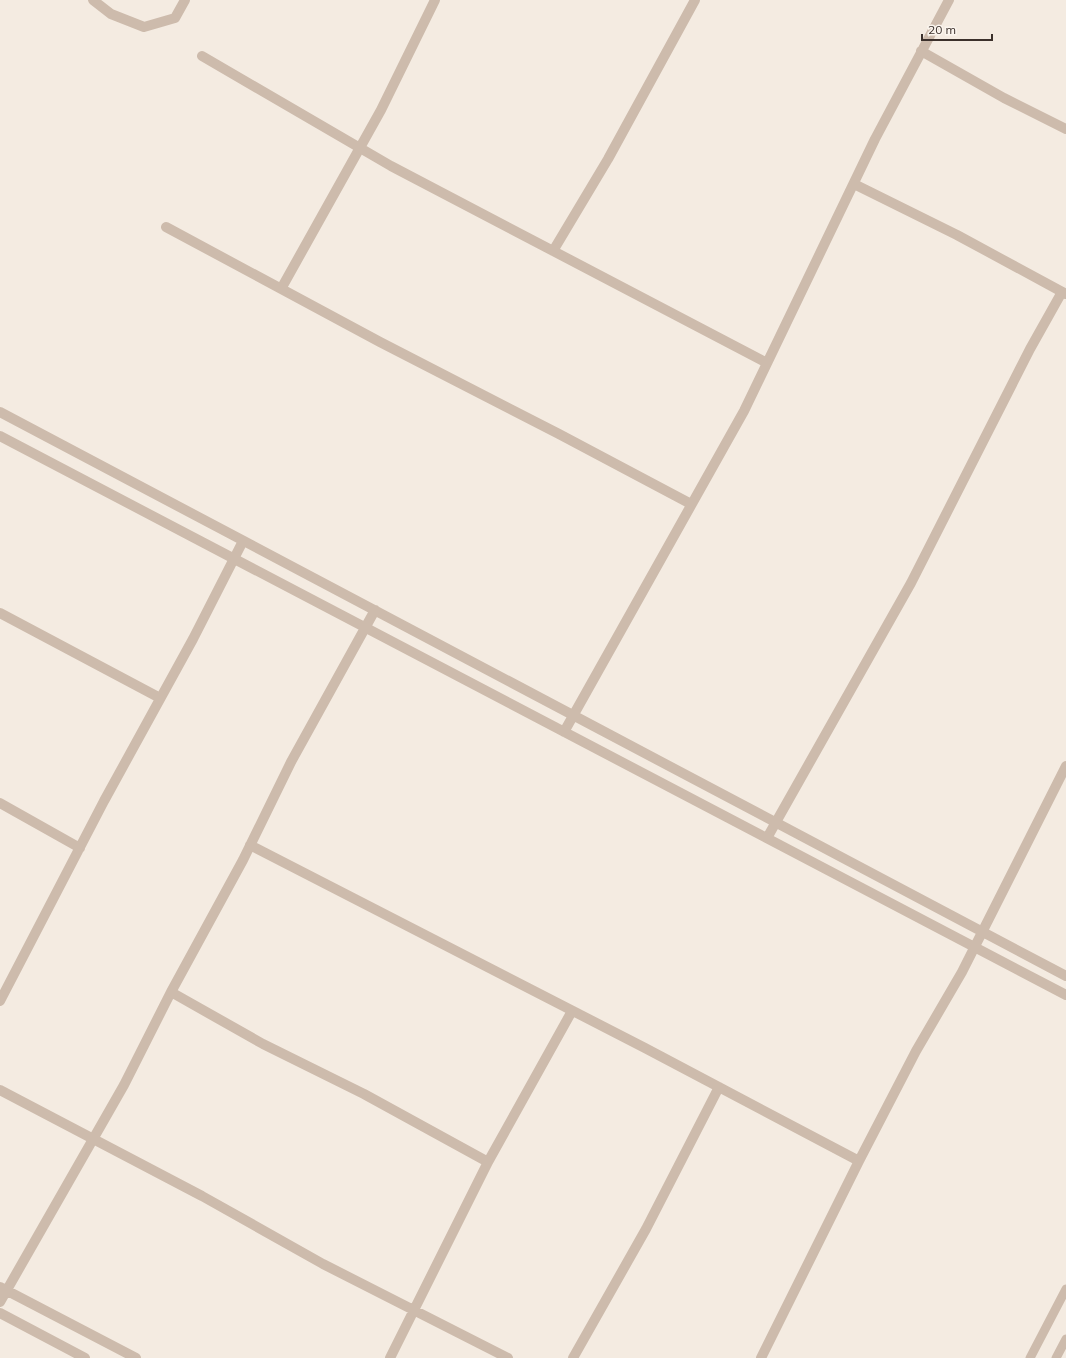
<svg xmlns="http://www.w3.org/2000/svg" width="1066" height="1358" font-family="Mulish,sans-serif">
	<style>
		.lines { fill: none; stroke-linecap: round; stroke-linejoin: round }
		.lane { stroke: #cdbbac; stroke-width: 9 }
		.street { stroke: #cdbbac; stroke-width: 10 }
	</style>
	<rect width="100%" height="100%" fill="#f4ebe1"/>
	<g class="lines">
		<path class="lane" d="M1030,1358L1066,1289
			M1056,1358L1066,1339"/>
		<path class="street" d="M93,0L111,14L144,27L175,18L185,0
			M921,51L1004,98L1066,129
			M202,56L391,166L767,363
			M854,184L957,235L1066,294
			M166,227L380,342L559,434L691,504
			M553,251L608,159L695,0
			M281,289L381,110L435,0
			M0,412L1066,976
			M0,436L1066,995
			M0,613L160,698
			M564,732L744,411L875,139L949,0
			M0,803L80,848
			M767,838L911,583L1030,349L1062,292
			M250,845L645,1048L859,1161
			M171,992L263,1044L364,1094L488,1162
			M0,1001L104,801L193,639L243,541
			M0,1090L202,1196L323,1264L508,1358
			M0,1287L136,1358
			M0,1302L124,1085L171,992L243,860L291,762L375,610
			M0,1313L85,1358
			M390,1358L488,1162L572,1011
			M573,1358L646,1229L719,1087
			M761,1358L859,1161L916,1051L962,972L1066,766"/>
	</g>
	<path d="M922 34v6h70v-6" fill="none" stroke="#3b302b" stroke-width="2"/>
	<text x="928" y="34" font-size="12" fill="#3b302b" stroke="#fbf5ee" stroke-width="3" paint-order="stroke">20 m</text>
</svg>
